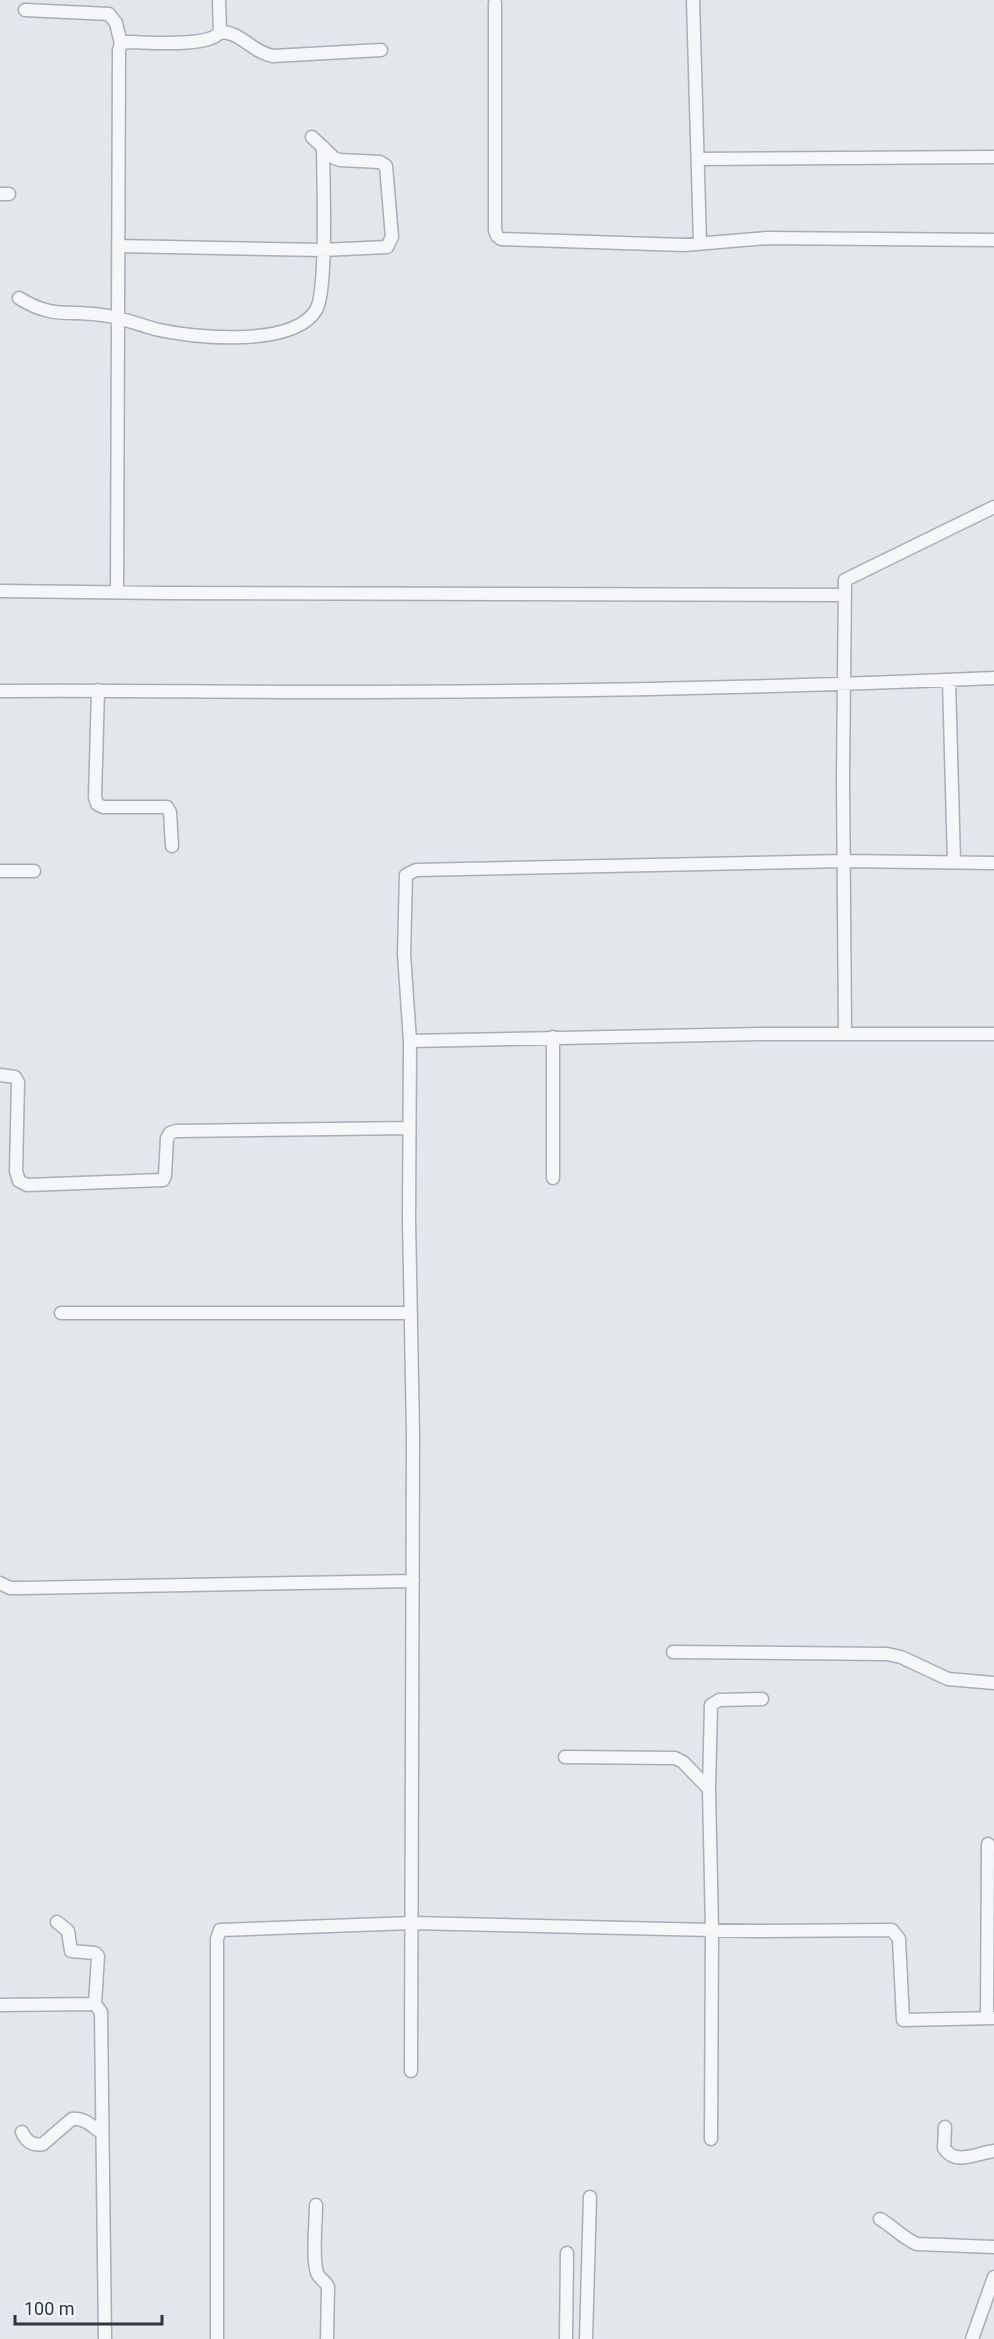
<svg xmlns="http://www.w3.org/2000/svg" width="994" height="2339" font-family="Roboto,sans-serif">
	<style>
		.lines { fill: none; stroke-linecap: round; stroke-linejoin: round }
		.minor-casing { stroke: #a8aeb4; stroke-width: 15 }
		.minor { stroke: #f5f7f9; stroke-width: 12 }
	</style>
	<rect width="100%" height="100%" fill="#e3e6ea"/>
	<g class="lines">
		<defs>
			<path id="minor" d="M693,0L700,243
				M495,3V230L497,236L501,239L684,245L766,238L994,240
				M25,10L109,14L116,23L121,44
				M220,32C242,32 251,52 273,56L381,50
				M698,159L994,157
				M0,194H9
				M118,246L323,250L387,247L392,237L386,166L380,162L340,160L334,158L312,137
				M19,298C53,319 66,310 102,315C120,317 137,324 155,329C192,338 293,348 316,310C328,291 323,176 323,147
				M0,591L164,593L844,595
				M117,592L119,50L121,44L128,42C147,42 209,48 220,32L219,0
				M949,680L954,862
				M98,690L95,797L97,804L103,807H167L170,812L172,846
				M0,691C105,690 210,692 315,692C541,692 768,688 994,678
				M0,871H34
				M845,1034L843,777L845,580L994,507
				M553,1037V1178
				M410,1041L760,1034H994
				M0,1075L15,1077L18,1082L16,1171L19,1181L27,1185L163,1180L165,1176L167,1138L170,1133L176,1131L409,1128
				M61,1313H411
				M0,1583L10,1588H22L413,1581
				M673,1652L887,1654L901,1657L948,1679L994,1683
				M565,1757L675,1758L683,1762L709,1789
				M57,1922L68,1931L71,1951L95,1953L98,1956L95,2004
				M0,2005L95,2004L101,2012L105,2339
				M987,2018L988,1844
				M411,2071L413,1434L409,1219L410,1041L404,954L406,875L416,870L844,861L994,863
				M945,2127L944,2148C955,2166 977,2153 994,2151
				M22,2132C26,2141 32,2146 43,2144L72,2119C84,2117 93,2127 102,2133
				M711,2139L712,1929L709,1789L711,1705L719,1700L762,1699
				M316,2205C316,2224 312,2256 317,2273C320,2280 326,2281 328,2287L327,2339
				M880,2219C894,2227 902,2238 917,2244L994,2247
				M217,2339V1939L220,1930L412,1923L754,1931L892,1930L899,1939L903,2020L994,2018
				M566,2339L567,2253
				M586,2339L590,2197
				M972,2339L994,2277"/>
		</defs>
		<use href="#minor" class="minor-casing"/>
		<use href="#minor" class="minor"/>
	</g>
	<path d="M15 2315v9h147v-9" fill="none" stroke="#2b3642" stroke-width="3"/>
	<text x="24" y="2315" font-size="18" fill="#2b3642" stroke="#f2f5f8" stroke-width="4.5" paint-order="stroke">100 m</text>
</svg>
